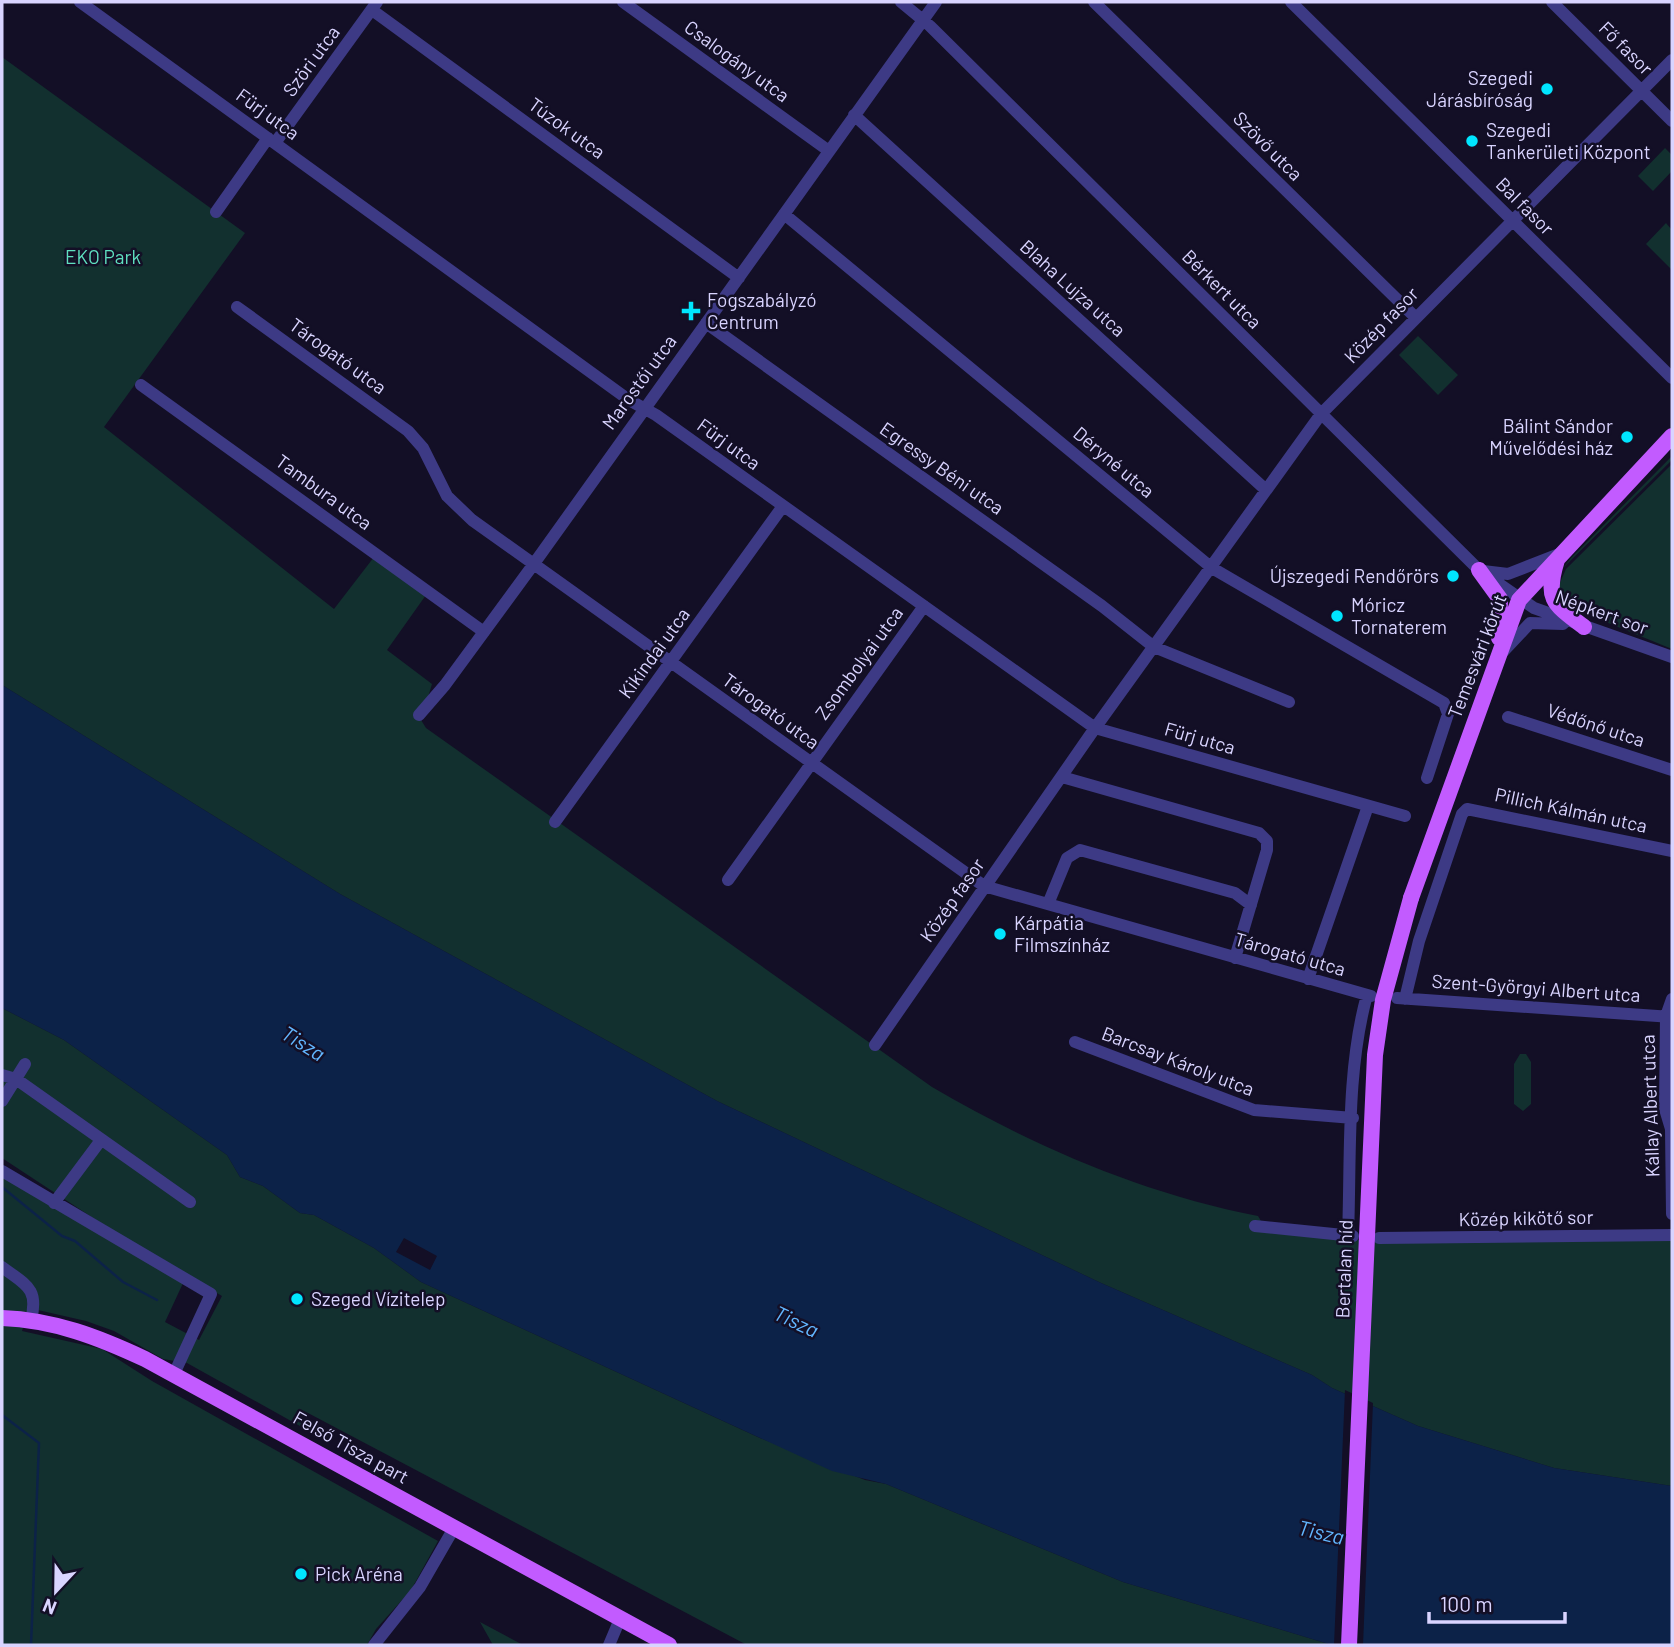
<svg xmlns="http://www.w3.org/2000/svg" width="1674" height="1647" font-family="Barlow,sans-serif">
	<style>
		.green { fill: #12302f }
		.water { fill: #0c2248 }
		.pier { fill: #130f26 }
		.lines { fill: none; stroke-linecap: round; stroke-linejoin: round }
		.stream { stroke: #0c2248; stroke-width: 2.5 }
		.minor { stroke: #3d3a85; stroke-width: 12 }
		.major { stroke: #c25bff; stroke-width: 16 }
		.major-bridge { stroke: #c25bff; stroke-width: 16 }
		.poi-dot { fill: #00e5ff; stroke: #130f26; stroke-width: 2.5 }
		.labels { text-anchor: middle; stroke-width: 5; stroke-linejoin: round; paint-order: stroke }
		.street-label { font-size: 19px; fill: #d9d4ff; stroke: #130f26 }
		.poi-label { font-size: 19px; fill: #d9d4ff; stroke: #130f26; text-anchor: start }
		.park-label { font-size: 19px; fill: #5fe0c0; stroke: #130f26 }
		.water-label { font-size: 21px; font-style: italic; fill: #62b6ff; stroke: #130f26 }
	</style>
	<rect width="100%" height="100%" fill="#130f26"/>
	<path class="green" d="M2,57L245,233L104,427L334,609L374,557L426,595L387,650L432,684L421,720L426,728L932,1087C1035,1147 1141,1193 1258,1216L1267,1231L1388,1243L1672,1239V1486L1554,1468L1418,1426L1332,1388L1312,1375L1101,1283L717,1101L340,894L2,685Z
		M1665,148L1672,155V171L1653,191L1638,176Z
		M1666,223L1672,230V270L1646,244Z
		M1418,336L1458,375L1438,395L1399,355Z
		M1672,456V460L1563,568L1571,558Z
		M1672,464V649L1569,607L1561,599L1558,587L1566,569Z
		M2,1008L64,1040L227,1155L240,1177L263,1186L300,1213L314,1215L374,1248L421,1282L760,1438L865,1480L886,1484L1123,1582L1332,1645H747L308,1413L300,1426L187,1363L163,1359L114,1331L86,1321L29,1308L22,1331L102,1349L152,1381L438,1541L411,1590L376,1629L367,1645H2V1173L184,1281L165,1322L199,1340L222,1296L125,1239L2,1158Z
		M1520,1054H1526L1531,1062V1104L1523,1111L1514,1104V1064Z
		M480,1622L523,1645H493Z"/>
	<path class="water" d="M2,685L340,894L717,1101L1101,1283L1312,1375L1332,1388L1418,1426L1554,1468L1672,1486V1645H1332L1123,1582L886,1484L832,1471L421,1282L374,1248L314,1215L300,1213L263,1186L240,1177L227,1155L64,1040L2,1008Z"/>
	<path class="pier" d="M404,1238L437,1256L430,1270L396,1252Z
		M1345,1390L1373,1403L1363,1645H1334Z"/>
	<g class="lines">
		<path class="stream" d="M2,1187L62,1236L75,1241L123,1282L157,1300
			M2,1415L39,1443L31,1645"/>
		<path class="minor" d="M80,2L629,400L656,415L1095,728L1405,816
			M623,2L829,151
			M901,2L930,26L1479,570L1534,608L1672,657
			M1094,2L1415,317
			M1291,2L1672,378
			M1552,2L1672,121
			M372,10L739,278
			M854,115L1266,490
			M275,143L377,2
			M216,212L268,138
			M784,214L1212,568L1444,703L1448,714L1427,778
			M237,307L408,431L423,448L447,496L472,520L984,886L1371,996
			M706,323L1102,606L1154,647L1289,702
			M141,385L484,632
			M1483,571L1508,574L1559,554
			M1500,655L1530,623L1563,624
			M419,715L445,685L533,565L936,2
			M1508,717L1672,770
			M1062,777L1259,833L1267,841V850L1235,958
			M555,822L783,506
			M728,880L924,606
			M1048,904L1067,858L1080,850L1235,893L1251,905
			M1308,979L1368,806
			M1397,998L1672,1017
			M1405,999L1419,941L1462,814L1467,809L1672,851
			M1672,999L1666,1016L1665,1109L1671,1129L1672,1214
			M1075,1042L1254,1110L1353,1118
			M875,1045L1095,728L1321,414L1672,60
			M2,1075L16,1079L190,1202
			M2,1101L25,1064
			M2,1171L211,1294L174,1374
			M54,1203L101,1140
			M1255,1226L1353,1236
			M1348,1236C1351,1158 1346,1071 1367,995
			M1379,1238L1672,1235
			M2,1267C26,1285 39,1288 31,1320
			M374,1645L420,1587L454,1528
			M609,1645L620,1619"/>
		<path class="major" d="M1557,560C1545,599 1552,603 1584,627
			M1479,570L1500,599L1499,638
			M1411,898L1519,600L1672,436
			M2,1318C54,1320 98,1337 145,1359L669,1645"/>
		<path class="major-bridge" d="M1349,1645L1375,1055L1383,1000L1411,898"/>
	</g>
	<g class="poi-dot">
		<circle cx="1547" cy="89" r="7"/>
		<circle cx="1472" cy="141" r="7"/>
		<path d="M687.5 300.5h7v7h7v7h-7v7h-7v-7h-7v-7h7z"/>
		<circle cx="1627" cy="437" r="7"/>
		<circle cx="1453" cy="576" r="7"/>
		<circle cx="1337" cy="616" r="7"/>
		<circle cx="1000" cy="934" r="7"/>
		<circle cx="297" cy="1299" r="7"/>
		<circle cx="301" cy="1574" r="7"/>
	</g>
	<g class="labels">
		<g class="street-label">
			<text transform="translate(1626 48) rotate(45)" y="7">Fő fasor</text>
			<text transform="translate(311 61) rotate(-54)" y="7">Szöri utca</text>
			<text transform="translate(737 61) rotate(36)" y="7">Csalogány utca</text>
			<text transform="translate(268 114) rotate(36)" y="7">Fürj utca</text>
			<text transform="translate(567 128) rotate(36)" y="7">Túzok utca</text>
			<text transform="translate(1268 146) rotate(45)" y="7">Szövő utca</text>
			<text transform="translate(1525 206) rotate(45)" y="7">Bal fasor</text>
			<text transform="translate(1073 288) rotate(42)" y="7">Blaha Lujza utca</text>
			<text transform="translate(1222 289) rotate(45)" y="7">Bérkert utca</text>
			<text transform="translate(1381 325) rotate(-46)" y="7">Közép fasor</text>
			<text transform="translate(338 356) rotate(36)" y="7">Tárogató utca</text>
			<text transform="translate(639 382) rotate(-54)" y="7">Marostői utca</text>
			<text transform="translate(729 444) rotate(36)" y="7">Fürj utca</text>
			<text transform="translate(1114 462) rotate(40)" y="7">Déryné utca</text>
			<text transform="translate(942 468) rotate(35)" y="7">Egressy Béni utca</text>
			<text transform="translate(324 492) rotate(36)" y="7">Tambura utca</text>
			<text transform="translate(1602 612) rotate(20)" y="7">Népkert sor</text>
			<text transform="translate(654 653) rotate(-54)" y="7">Kikindai utca</text>
			<text transform="translate(1477 656) rotate(-69)" y="7">Temesvári körút</text>
			<text transform="translate(859 663) rotate(-54)" y="7">Zsombolyai utca</text>
			<text transform="translate(771 711) rotate(36)" y="7">Tárogató utca</text>
			<text transform="translate(1596 725) rotate(18)" y="7">Védőnő utca</text>
			<text transform="translate(1200 738) rotate(16)" y="7">Fürj utca</text>
			<text transform="translate(1571 810) rotate(12)" y="7">Pillich Kálmán utca</text>
			<text transform="translate(952 900) rotate(-55)" y="7">Közép fasor</text>
			<text transform="translate(1290 954) rotate(16)" y="7">Tárogató utca</text>
			<text transform="translate(1536 988) rotate(4)" y="7">Szent-Györgyi Albert utca</text>
			<text transform="translate(1178 1061) rotate(21)" y="7">Barcsay Károly utca</text>
			<text transform="translate(1650 1106) rotate(-92)" y="7">Kállay Albert utca</text>
			<text transform="translate(1526 1218) rotate(-1)" y="7">Közép kikötő sor</text>
			<text transform="translate(1344 1269) rotate(-88)" y="7">Bertalan híd</text>
			<text transform="translate(351 1447) rotate(29)" y="7">Felső Tisza part</text>
		</g>
		<g class="poi-label">
			<text x="1533" y="85" text-anchor="end">Szegedi<tspan x="1533" dy="22">Járásbíróság</tspan></text>
			<text x="1486" y="137">Szegedi<tspan x="1486" dy="22">Tankerületi Központ</tspan></text>
			<text x="707" y="307">Fogszabályzó<tspan x="707" dy="22">Centrum</tspan></text>
			<text x="1613" y="433" text-anchor="end">Bálint Sándor<tspan x="1613" dy="22">Művelődési ház</tspan></text>
			<text x="1439" y="583" text-anchor="end">Újszegedi Rendőrörs</text>
			<text x="1351" y="612">Móricz<tspan x="1351" dy="22">Tornaterem</tspan></text>
			<text x="1014" y="930">Kárpátia<tspan x="1014" dy="22">Filmszínház</tspan></text>
			<text x="311" y="1306">Szeged Vízitelep</text>
			<text x="315" y="1581">Pick Aréna</text>
		</g>
		<g class="park-label">
			<text x="103" y="264">EKO Park</text>
		</g>
		<g class="water-label">
			<text transform="translate(303 1044) rotate(32)" y="7">Tisza</text>
			<text transform="translate(796 1322) rotate(25)" y="7">Tisza</text>
			<text transform="translate(1321 1533) rotate(13)" y="7">Tisza</text>
		</g>
	</g>
	<rect width="1674" height="1647" fill="none" stroke="#d9d4ff" stroke-width="7"/>
	<g transform="translate(56 1591) rotate(202)" stroke="#130f26" stroke-width="5" paint-order="stroke">
	<path d="M0-5L12 26L0 18L-12 26Z" fill="#d9d4ff"/>
	<text y="-10" font-size="19" font-weight="bold" text-anchor="middle" fill="#d9d4ff">N</text>
	</g>
	<path d="M1429 1612v10h136v-10" fill="none" stroke="#d9d4ff" stroke-width="3.5"/>
	<text x="1440" y="1612" font-size="21" fill="#d9d4ff" stroke="#130f26" stroke-width="5" paint-order="stroke">100 m</text>
</svg>
